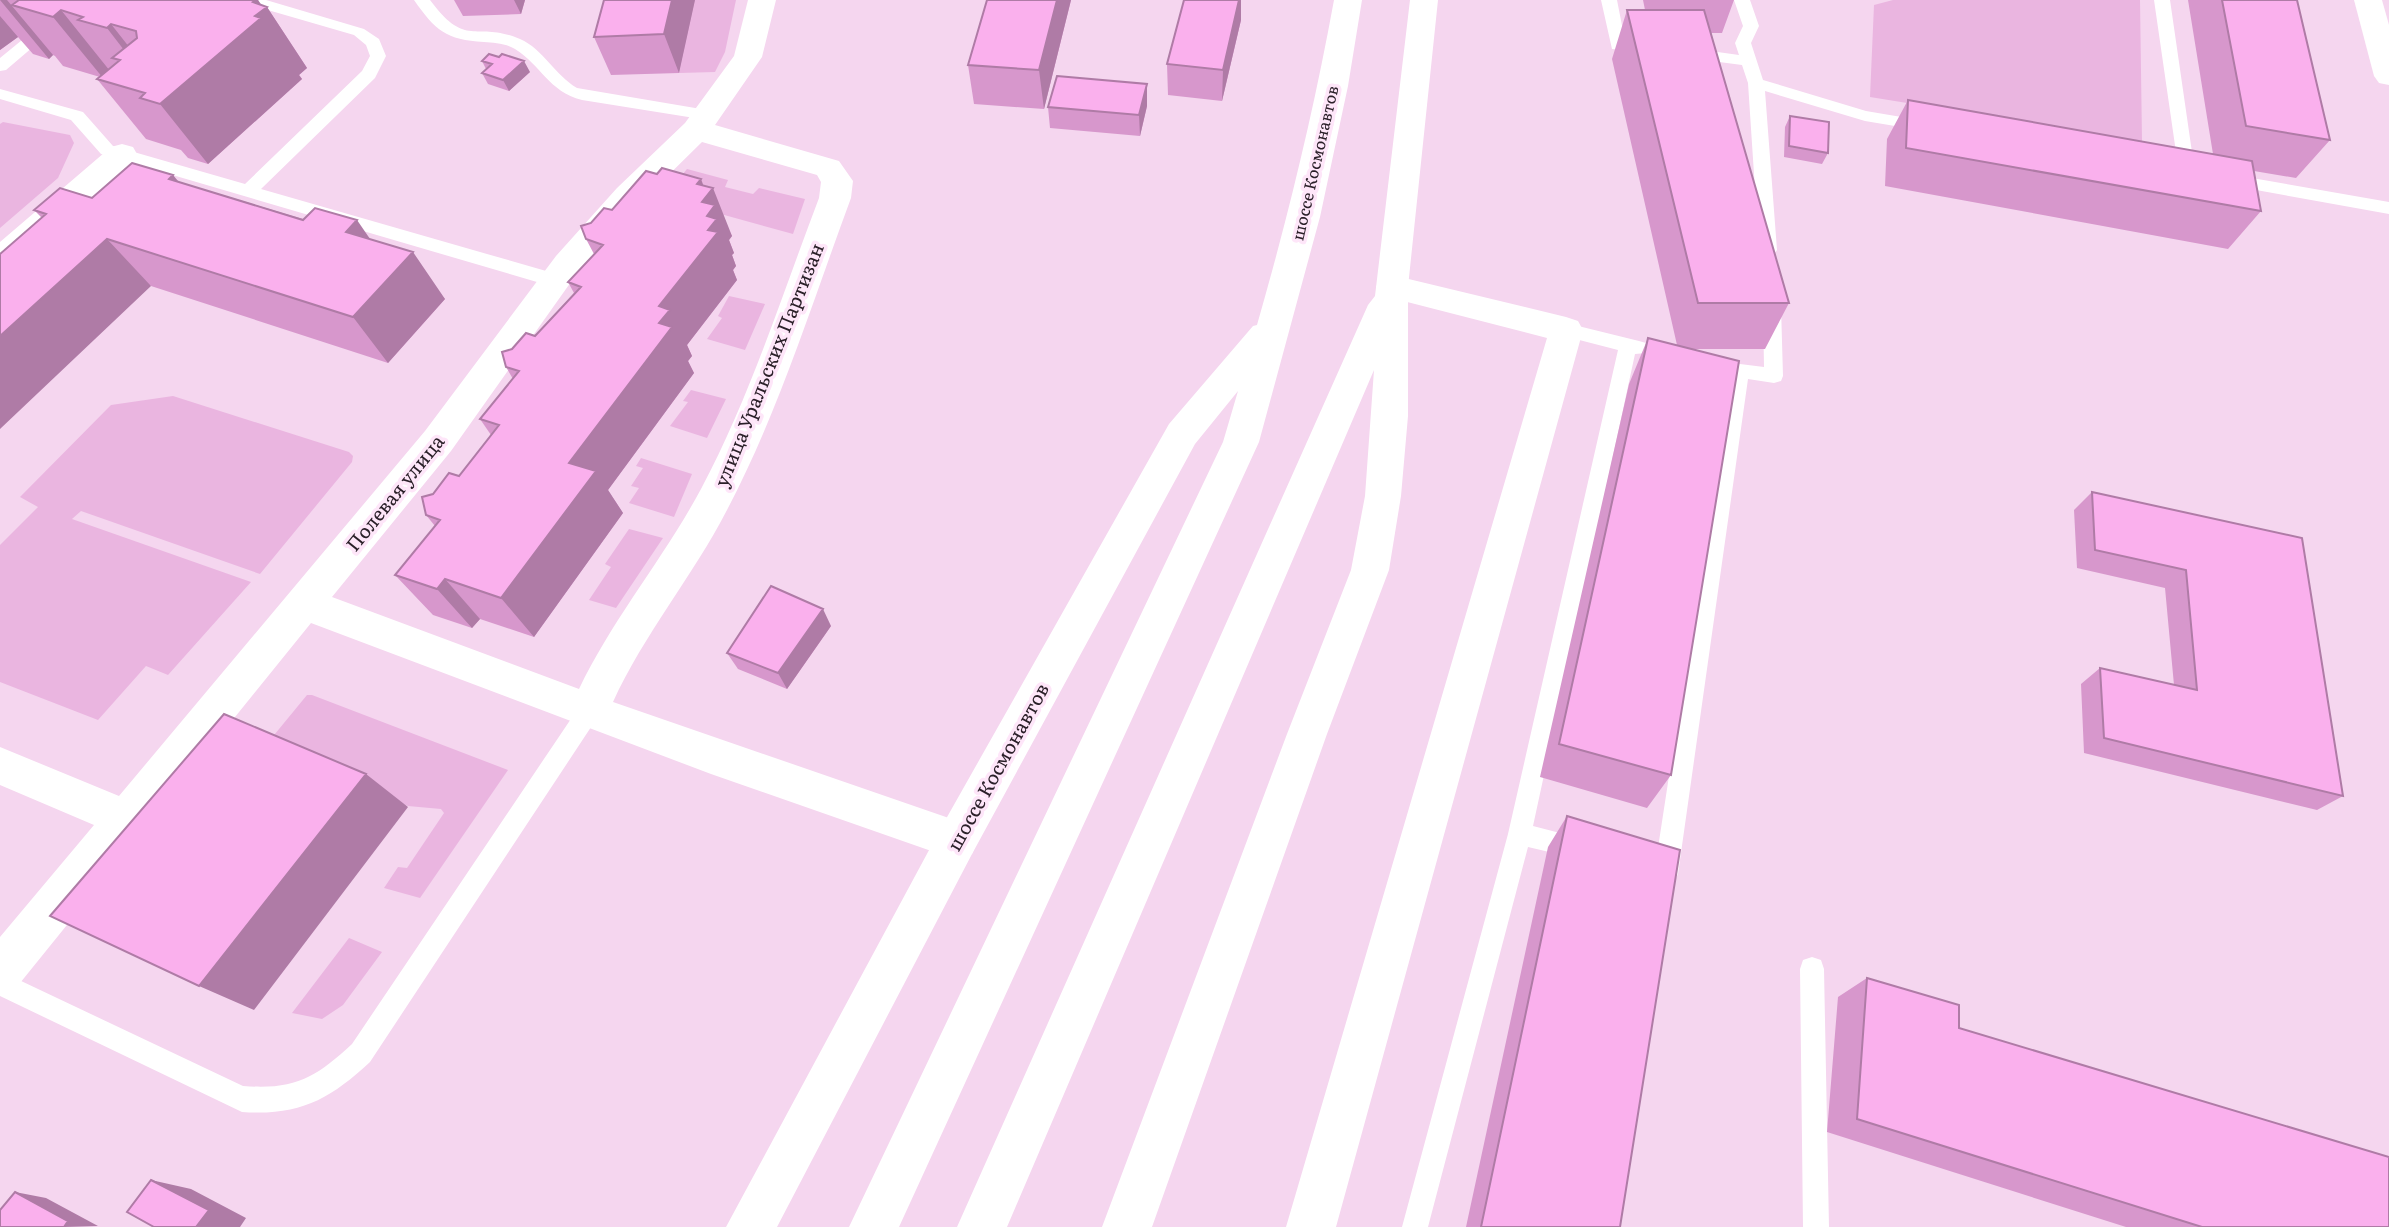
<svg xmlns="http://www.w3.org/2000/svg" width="2389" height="1227" font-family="Literata,serif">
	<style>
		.green { fill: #eab5e0 }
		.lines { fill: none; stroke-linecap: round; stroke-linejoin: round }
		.service { fill: #fff; fill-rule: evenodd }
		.minor { fill: #fff; fill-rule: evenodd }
		.tertiary { fill: #fff; fill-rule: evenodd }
		.primary { fill: #fff; fill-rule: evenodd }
		.wall { fill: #d797cc }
		.shaded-wall { fill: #af7ba6 }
		.building { fill: #fab0ed; stroke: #af7ba6; stroke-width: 2 }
		.labels { text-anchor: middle; stroke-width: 7; stroke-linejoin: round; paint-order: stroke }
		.far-street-label { font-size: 16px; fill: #2b2029; stroke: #fee6f9 }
		.street-label { font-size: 19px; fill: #2b2029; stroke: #fee6f9 }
	</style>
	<rect width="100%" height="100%" fill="#f5d6ef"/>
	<path class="green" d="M695,0H736L725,52L715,72L679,73Z
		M1893,0H2140L2142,141L1870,97L1874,5Z
		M3,122L70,135L74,143L58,178L0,228V124Z
		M687,169L728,180L725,187L753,194L759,188L805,199L793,234L663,198Z
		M729,296L765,304L745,350L707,339L722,318L718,316Z
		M691,390L726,399L707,438L670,426L688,402L683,401Z
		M173,396L349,452L353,456L352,462L260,574L81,511L72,519L251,582L168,675L146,666L98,720L0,682V545L38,507L20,497L111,405Z
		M641,458L692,474L674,517L629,503L639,488L631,486L643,468L636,466Z
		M629,529L663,538L616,608L589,600L611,567L605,564Z
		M307,695H312L508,770L420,898L384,888L398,867L407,868L444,813L441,809L408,806L273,749L270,740Z
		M349,938L382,952L343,1005L322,1019L292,1013Z"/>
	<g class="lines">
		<path class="service" d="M71,0H88L6,70L0,71V58Z
			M241,0H266L364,29L379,39L386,56L375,78L261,189L560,275L563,280L560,285L554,287L101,154L71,120L0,99V89L83,112L113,146L245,184L362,71L370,56L366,45L354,35L244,3Z
			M414,0H430C467,50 475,20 520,39C543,49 555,75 577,88L707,110L715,115L707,120L582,100C548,91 542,66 515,49C505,43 494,43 484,42C446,40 435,30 414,0Z
			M1601,0H1617L1625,41L1649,44L1651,48L1649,52L1612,49Z
			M1734,0H1750L1759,26L1751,43L1763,80L1866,111L1925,121L1933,126L1925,131L1865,121L1765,91L1777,250L1774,254H1762L1759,250L1748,83L1742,65L1689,58L1681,53L1689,48L1739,55L1735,43L1743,26Z
			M2154,0H2170L2195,173L2187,179L2179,173Z
			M2229,174L2389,202V214L2223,184L2221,180L2223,176Z
			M1772,300L1778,302L1781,307L1783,376L1781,381L1774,383L1748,379L1678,874L1674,882L1666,885L1658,882L1654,874L1731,371L1733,366L1740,364L1764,367L1763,307L1766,302Z
			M1566,323L1639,341L1646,343L1648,348L1646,353L1635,354L1533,826L1587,840L1591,848L1587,856L1579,859L1528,847L1428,1227H1402L1508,834L1618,350L1560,335L1557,330L1560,325Z
			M589,701L597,704L600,711L597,718L370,1062C329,1100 299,1116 242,1112L0,996V971L243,1086C295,1090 315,1078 352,1044L581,704Z
			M1812,957L1821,960L1824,969L1829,1227H1803L1800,969L1803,960Z"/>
		<path class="minor" d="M748,0H776L762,57L715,125L839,161L853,181L851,198C812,303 779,411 727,510C693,576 644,634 613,702L972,826L978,840L972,854L957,860L711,774L311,623L16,988L0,994V937L94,825L0,785V747L119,796L425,431L556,256L617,188L685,123L734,56ZM702,142L817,175L821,182L819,198C782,295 750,397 701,489C664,558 613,618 579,689L332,597L451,451L578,272L639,204Z
			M122,144L133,147L137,154L133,161L11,268L0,272V242L111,147Z
			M1392,275L1566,317L1578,321L1583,330L1336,1227H1286L1547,338L1380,295L1376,287L1380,279Z"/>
		<path class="tertiary" d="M2354,0H2382L2389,25V85L2379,83L2374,76Z"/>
		<path class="primary" d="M1334,0H1362L1348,86L1320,217L1259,442L899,1227H849L1223,442L1238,391L1195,444L972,854L777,1227H726L942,826L1169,424L1253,326L1257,325C1288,217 1314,110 1334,0Z
			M1410,0H1438L1408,287V416L1401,496L1389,570L1327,734L1152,1227H1102L1287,734L1351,570L1365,496L1374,370L1007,1227H957L1368,305L1375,296Z"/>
	</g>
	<path class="wall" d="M0,0H258L261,5L267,7L307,68L299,75L302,79L208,164L188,158L181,150L146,139L97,79L100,77L63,66L55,56L53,55L49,59L33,54L18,37L0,50Z
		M454,0H525L521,14L463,16Z
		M695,0L679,73L611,75L594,37Z
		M987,0H1071L1044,109L974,104L968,65Z
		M1643,0H1734L1722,33H1711L1789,303L1765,349H1691L1671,775L1647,808L1540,777L1629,384L1648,338L1677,345L1612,59L1627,10H1645Z
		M2188,0H2297L2330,140L2296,178L2254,171L2261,211L2228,249L1885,186L1887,139L1908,100L2213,154Z
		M1241,20L1222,101L1168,95L1167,64Z
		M482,61L530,72L509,91L488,84L482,73L486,69Z
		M1147,106L1140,136L1050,128L1048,107Z
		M1790,116L1828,153L1822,164L1784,157L1785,127Z
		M179,182L370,239L445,299L388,363L151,286L42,218L34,210Z
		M703,185L732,236L729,240L734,253L732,255L736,266L733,270L737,280L687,345L692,356L688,361L694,373L608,490L623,513L534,637L480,619L472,628L433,615L395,575L435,526L426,515L433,494L459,476L491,435L480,419L513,379L506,367L512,349L535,336L574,293L568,282L594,254L586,239L591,223L612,210Z
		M2092,492L2302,538L2343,796L2317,810L2084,753L2081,684L2100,668L2174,685L2165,588L2077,568L2074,510Z
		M831,626L787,689L738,669L727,653Z
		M1567,816L1620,1227H1466L1548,847Z
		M1867,978L1959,1028L2389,1227H2126L1827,1132L1838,997Z"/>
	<path class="shaded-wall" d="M0,0H7L53,55L49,59Z
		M256,0H258L264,9L267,7L307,68L299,75L302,79L208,164L160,104L255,16L253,2Z
		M514,0H525L521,14Z
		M672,0H695L679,73L664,34Z
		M1057,0H1071L1044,109L1039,70Z
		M1239,0H1241V20L1222,101L1223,70Z
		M61,10L110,71L103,78L53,17Z
		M0,16L18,37L0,50Z
		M111,24L159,85L154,89L107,28Z
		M524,61L530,72L509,91L503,80Z
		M1147,84V106L1140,136L1139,115Z
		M173,175L213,223L169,179Z
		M701,179L707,195L713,188L732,236L729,240L734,253L732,255L736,266L733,270L737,280L687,345L692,356L688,361L694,373L608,490L623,513L534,637L501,598L569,463L659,323V306L708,230L697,184Z
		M357,220L390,268L346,232Z
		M107,239L151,286L0,429V336Z
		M413,252L445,299L388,363L353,317Z
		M445,579L480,619L472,628L437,589Z
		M823,609L831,626L787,689L778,673Z
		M366,774L408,807L254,1010L199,986Z
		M151,1180L191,1189L246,1218L240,1227H196Z
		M15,1192L46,1198L98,1226L64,1227Z"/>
	<path class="building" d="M19,0H256L253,2L267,7L255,16L261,18L160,104L140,98L145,93L97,79L120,60L112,58L137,38L136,31L111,24L107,28L78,20L83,17L61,10L53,17L12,5Z
		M604,0H672L664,34L594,37Z
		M987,0H1057L1039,70L968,65Z
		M1184,0H1239L1223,70L1167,64Z
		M2222,0H2297L2330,140L2246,126Z
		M1627,10H1704L1789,303H1698Z
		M489,54L499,57L502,54L524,61L503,80L482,73L492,64L482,61Z
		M1057,76L1147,84L1139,115L1048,107Z
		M1908,100L2252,161L2261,211L1906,148Z
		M1790,116L1829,122L1828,153L1789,146Z
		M132,163L173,175L169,179L303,220L315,208L357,220L346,232L413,252L353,317L107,239L0,336V254L46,214L34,210L60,188L92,198Z
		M662,168L701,179L697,184L713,188L702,202L715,205L707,216L717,219L708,230L718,232L659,306L670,310L659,323L672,327L569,463L596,471L501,598L445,579L437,589L395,575L440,520L426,515L422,497L433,494L449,473L459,476L499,425L480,419L519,371L506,367L502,352L512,349L526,333L535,336L581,287L568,282L603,245L586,239L581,226L591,223L604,208L612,210L646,171L657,174Z
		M1648,338L1739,361L1671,775L1559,744Z
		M2092,492L2302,538L2343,796L2104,738L2100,668L2197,690L2186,570L2095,550Z
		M771,586L823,609L778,673L727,653Z
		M224,714L366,774L199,986L50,916Z
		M1567,816L1680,850L1620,1227H1481Z
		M1867,978L1959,1005V1028L2389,1157V1227H2202L1857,1119Z
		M151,1180L209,1210L196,1227H154L127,1212Z
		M15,1192L68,1221L64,1227H0V1210Z"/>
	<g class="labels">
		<g class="far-street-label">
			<text transform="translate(1315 163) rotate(-77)" y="6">шоссе Космонавтов</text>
		</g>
		<g class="street-label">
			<text transform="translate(769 365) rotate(-68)" y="7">улица Уральских Партизан</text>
			<text transform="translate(395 493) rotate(-51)" y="7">Полевая улица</text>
			<text transform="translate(998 767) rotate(-61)" y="7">шоссе Космонавтов</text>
		</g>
	</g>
</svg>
